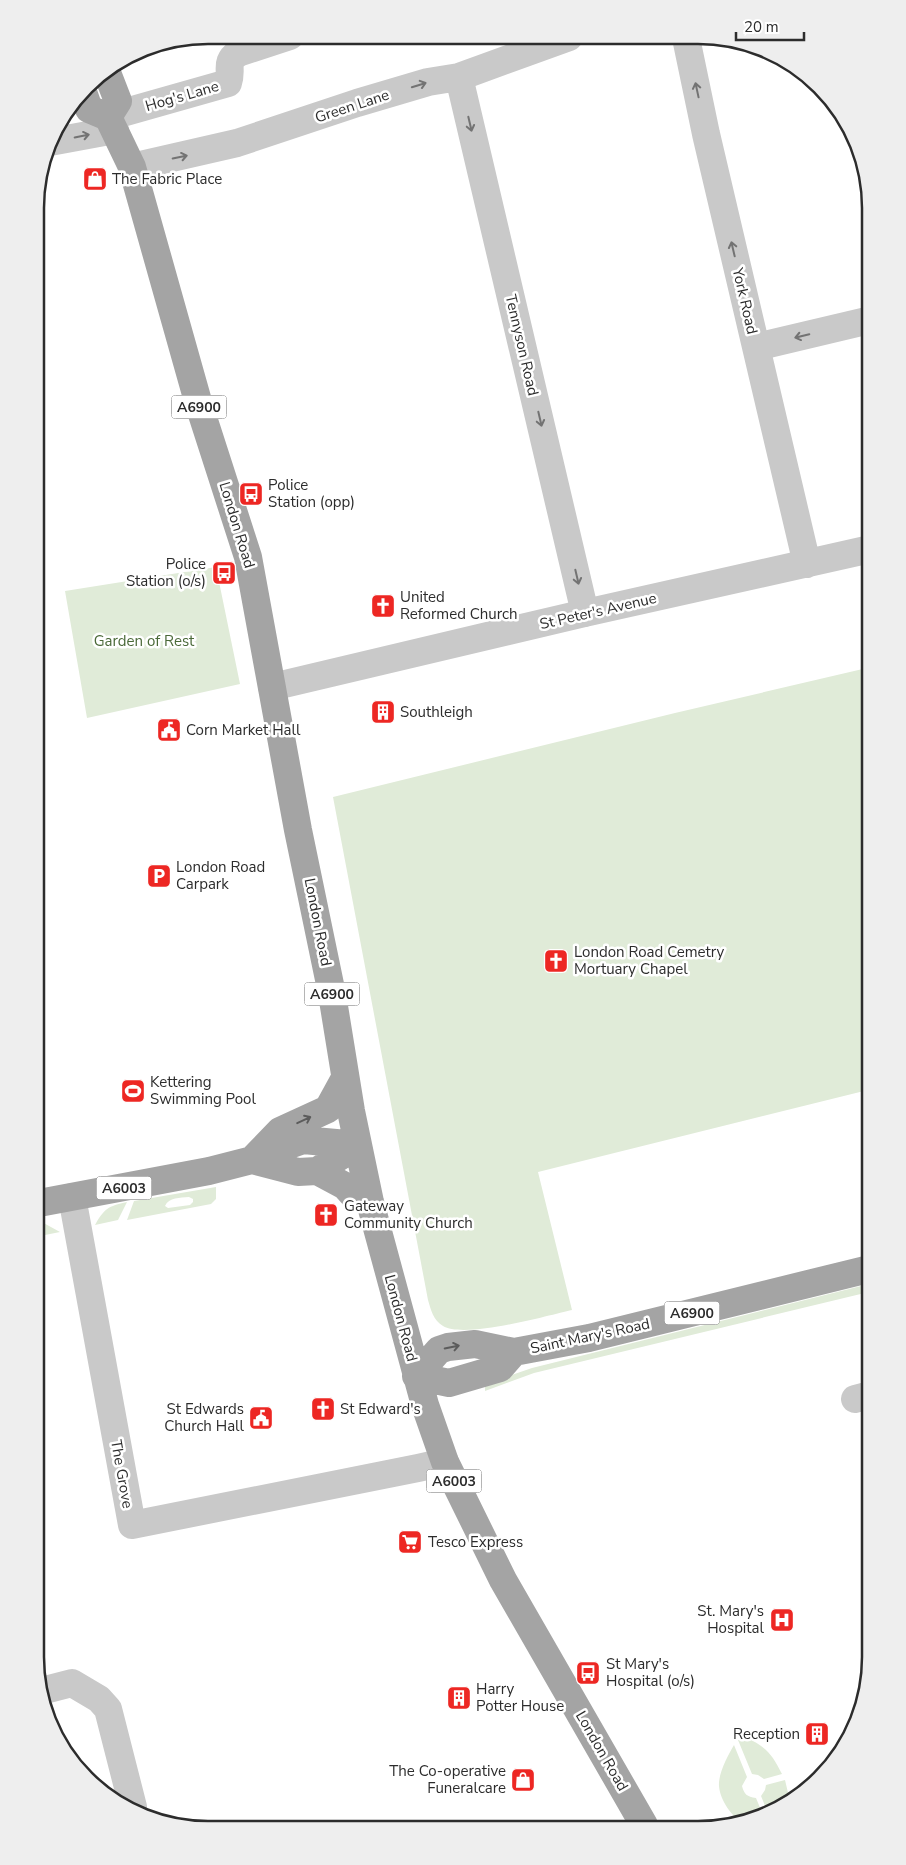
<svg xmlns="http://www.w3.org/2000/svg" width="906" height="1865" font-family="'Nunito Sans',sans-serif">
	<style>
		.green { fill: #e0ebd8; fill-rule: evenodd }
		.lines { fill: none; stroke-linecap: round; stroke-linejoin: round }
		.minor { stroke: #c9c9c9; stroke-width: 28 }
		.major { stroke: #a4a4a4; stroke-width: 28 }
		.oneway { stroke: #737373 }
		.oneway2 { stroke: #5c5c5c }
		.labels { text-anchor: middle; stroke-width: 5; stroke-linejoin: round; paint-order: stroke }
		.shield { fill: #fff; stroke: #6b6b6b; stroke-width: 1 }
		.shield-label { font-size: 14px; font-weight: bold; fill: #2c2c2c }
		.street-label { font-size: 15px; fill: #2c2c2c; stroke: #fff }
		.poi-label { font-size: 15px; fill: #2c2c2c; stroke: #fff; text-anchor: start }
		.park-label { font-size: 15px; fill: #4a6938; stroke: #fff }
		.rim { fill: none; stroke: #2c2c2c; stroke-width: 2.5 }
	</style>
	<rect width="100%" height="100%" fill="#fff"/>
	<path class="green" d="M216,567L240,684L87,718L65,591Z
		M867,668L868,1090L538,1172L572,1310C546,1316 464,1339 443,1326C433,1320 431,1310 428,1300L333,797L675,713Z
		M216,1187V1199L211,1204L127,1220L134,1201ZM189,1197L193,1199V1202L190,1205L168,1208L165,1206C169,1197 180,1198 189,1197Z
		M127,1202L118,1220L95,1225C104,1209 108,1206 127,1202Z
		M40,1221L60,1232L40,1236Z
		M869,1284V1292L534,1373L485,1391V1384L532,1368Z
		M750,1739C768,1749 773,1756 782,1774L764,1779L758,1775L752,1774L738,1740Z
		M734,1745L747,1777L742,1786C744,1794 747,1797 756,1798L763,1815L745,1824C732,1818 720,1800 719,1786C718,1774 728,1755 734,1745Z
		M785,1780L789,1797V1803L768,1813L761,1796L765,1790L766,1785Z"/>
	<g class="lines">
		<path class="minor" d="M686,38L706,134L807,564
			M459,77L585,613
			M108,117L228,83C233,69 224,63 238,53L290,36
			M50,142L115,130
			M132,167L237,143L357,103L428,82L459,77L569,37
			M756,347L866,321
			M272,687L585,613L866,550
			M72,1197L132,1525L418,1468L445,1462
			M855,1399L870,1395
			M41,1691L72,1683L99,1699L108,1709L133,1807"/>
		<path class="major" d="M106,70L118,101L108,117
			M83,92L89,109L108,117L132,167L199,405L248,557L298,830L332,994L351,1111L370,1202L425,1405L445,1462L503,1580L644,1825
			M270,1146H286L303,1140L358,1145
			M252,1160L280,1131L328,1109L345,1078
			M317,1171L345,1186L354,1196L370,1202
			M39,1203L209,1171L252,1160L298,1172L317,1171L358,1145
			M416,1376L439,1350L448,1347L475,1344L514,1352L589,1338L869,1269
			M416,1376L449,1383L500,1368L514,1352"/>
	</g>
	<defs><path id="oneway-shaft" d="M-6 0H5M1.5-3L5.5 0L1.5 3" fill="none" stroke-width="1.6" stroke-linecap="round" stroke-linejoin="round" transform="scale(1.25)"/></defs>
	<g class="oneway">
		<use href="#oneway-shaft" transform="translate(419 85) rotate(-17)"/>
		<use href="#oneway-shaft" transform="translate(697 90) rotate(-102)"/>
		<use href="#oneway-shaft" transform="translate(470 124) rotate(77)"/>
		<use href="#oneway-shaft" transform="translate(82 136) rotate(-12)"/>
		<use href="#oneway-shaft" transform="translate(180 157) rotate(-12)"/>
		<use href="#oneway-shaft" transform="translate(733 249) rotate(-103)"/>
		<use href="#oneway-shaft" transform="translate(802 336) rotate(167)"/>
		<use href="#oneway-shaft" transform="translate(540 419) rotate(77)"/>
		<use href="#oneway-shaft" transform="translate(577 577) rotate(77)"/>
	</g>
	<g class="oneway2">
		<use href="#oneway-shaft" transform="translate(304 1120) rotate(-25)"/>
		<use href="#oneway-shaft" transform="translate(452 1347) rotate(-11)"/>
	</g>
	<defs>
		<symbol id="shop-square" viewBox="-11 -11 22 22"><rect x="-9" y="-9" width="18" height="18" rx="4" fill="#ed2723" stroke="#fff"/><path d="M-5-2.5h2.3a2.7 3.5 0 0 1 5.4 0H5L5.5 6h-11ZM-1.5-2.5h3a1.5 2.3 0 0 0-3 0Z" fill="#fff"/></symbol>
		<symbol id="bus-square" viewBox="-11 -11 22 22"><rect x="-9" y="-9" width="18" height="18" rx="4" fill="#ed2723" stroke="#fff"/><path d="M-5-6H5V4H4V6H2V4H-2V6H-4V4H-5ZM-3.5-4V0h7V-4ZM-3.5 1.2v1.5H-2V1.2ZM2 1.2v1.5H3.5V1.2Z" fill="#fff"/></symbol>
		<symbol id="church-square" viewBox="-11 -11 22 22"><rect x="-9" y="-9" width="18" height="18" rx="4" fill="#ed2723" stroke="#fff"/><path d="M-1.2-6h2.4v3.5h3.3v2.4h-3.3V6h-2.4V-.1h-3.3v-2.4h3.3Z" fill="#fff"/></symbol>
		<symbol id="building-square" viewBox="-11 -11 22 22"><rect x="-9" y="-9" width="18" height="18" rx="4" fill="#ed2723" stroke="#fff"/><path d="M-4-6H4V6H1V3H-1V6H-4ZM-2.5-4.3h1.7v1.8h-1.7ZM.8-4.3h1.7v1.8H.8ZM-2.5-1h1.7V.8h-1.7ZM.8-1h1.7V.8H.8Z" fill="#fff"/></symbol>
		<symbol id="civic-square" viewBox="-11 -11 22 22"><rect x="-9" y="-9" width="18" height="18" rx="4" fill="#ed2723" stroke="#fff"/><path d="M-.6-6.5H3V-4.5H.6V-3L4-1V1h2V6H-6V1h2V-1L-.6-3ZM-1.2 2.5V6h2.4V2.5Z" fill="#fff"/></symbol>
		<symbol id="parking-square" viewBox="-11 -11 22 22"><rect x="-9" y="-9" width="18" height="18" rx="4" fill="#ed2723" stroke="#fff"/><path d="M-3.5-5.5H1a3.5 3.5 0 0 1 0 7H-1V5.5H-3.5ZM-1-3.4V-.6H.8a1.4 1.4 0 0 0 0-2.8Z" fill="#fff"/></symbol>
		<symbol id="stadium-square" viewBox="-11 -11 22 22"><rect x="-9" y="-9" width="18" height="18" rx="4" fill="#ed2723" stroke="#fff"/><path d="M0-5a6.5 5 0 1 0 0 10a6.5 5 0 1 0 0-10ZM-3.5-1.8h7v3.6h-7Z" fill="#fff"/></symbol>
		<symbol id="supermarket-square" viewBox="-11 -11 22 22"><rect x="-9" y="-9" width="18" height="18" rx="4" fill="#ed2723" stroke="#fff"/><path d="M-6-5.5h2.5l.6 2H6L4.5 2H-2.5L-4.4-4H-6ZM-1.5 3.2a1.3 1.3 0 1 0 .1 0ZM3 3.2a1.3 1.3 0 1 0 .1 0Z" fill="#fff"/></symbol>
		<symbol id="hospital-square" viewBox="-11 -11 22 22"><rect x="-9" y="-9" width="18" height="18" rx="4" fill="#ed2723" stroke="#fff"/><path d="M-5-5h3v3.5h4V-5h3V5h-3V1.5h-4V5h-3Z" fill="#fff"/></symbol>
	</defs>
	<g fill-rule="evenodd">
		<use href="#shop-square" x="81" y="165" width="28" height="28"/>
		<use href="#bus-square" x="237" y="480" width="28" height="28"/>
		<use href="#bus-square" x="210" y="559" width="28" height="28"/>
		<use href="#church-square" x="369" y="592" width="28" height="28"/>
		<use href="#building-square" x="369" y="698" width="28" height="28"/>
		<use href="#civic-square" x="155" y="716" width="28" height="28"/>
		<use href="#parking-square" x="145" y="862" width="28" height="28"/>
		<use href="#church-square" x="542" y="947" width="28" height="28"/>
		<use href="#stadium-square" x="119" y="1077" width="28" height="28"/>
		<use href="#church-square" x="312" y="1201" width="28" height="28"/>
		<use href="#church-square" x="309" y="1395" width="28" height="28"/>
		<use href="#civic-square" x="247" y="1404" width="28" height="28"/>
		<use href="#supermarket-square" x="396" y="1528" width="28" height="28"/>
		<use href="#hospital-square" x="768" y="1606" width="28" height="28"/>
		<use href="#bus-square" x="574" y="1659" width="28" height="28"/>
		<use href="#building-square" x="445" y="1684" width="28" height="28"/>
		<use href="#building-square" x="803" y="1720" width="28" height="28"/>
		<use href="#shop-square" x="509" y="1766" width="28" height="28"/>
	</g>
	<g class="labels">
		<g class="shield">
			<rect x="171.5" y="395.5" width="55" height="23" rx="4"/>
			<rect x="304.5" y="982.5" width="55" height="23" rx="4"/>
			<rect x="96.5" y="1176.5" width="55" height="23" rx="4"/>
			<rect x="664.5" y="1301.5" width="55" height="23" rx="4"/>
			<rect x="426.5" y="1469.5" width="55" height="23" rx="4"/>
		</g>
		<g class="shield-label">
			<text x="199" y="412">A6900</text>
			<text x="332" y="999">A6900</text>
			<text x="124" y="1193">A6003</text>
			<text x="692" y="1318">A6900</text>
			<text x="454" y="1486">A6003</text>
		</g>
		<g class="street-label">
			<text transform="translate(182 96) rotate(-16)" y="5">Hog's Lane</text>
			<text transform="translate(352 106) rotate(-18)" y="5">Green Lane</text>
			<text transform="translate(745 301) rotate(77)" y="5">York Road</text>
			<text transform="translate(522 345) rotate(77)" y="5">Tennyson Road</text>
			<text transform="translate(237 525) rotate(73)" y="5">London Road</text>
			<text transform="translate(598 611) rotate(-13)" y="5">St Peter's Avenue</text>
			<text transform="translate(318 922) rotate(79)" y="5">London Road</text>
			<text transform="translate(401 1318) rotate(75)" y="5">London Road</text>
			<text transform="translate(590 1336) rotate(-12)" y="5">Saint Mary's Road</text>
			<text transform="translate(122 1474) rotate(80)" y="5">The Grove</text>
			<text transform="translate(602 1751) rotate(60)" y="5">London Road</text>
		</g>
		<g class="poi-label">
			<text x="112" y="184">The Fabric Place</text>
			<text x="268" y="490">Police<tspan x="268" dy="17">Station (opp)</tspan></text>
			<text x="206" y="569" text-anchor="end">Police<tspan x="206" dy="17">Station (o/s)</tspan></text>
			<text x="400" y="602">United<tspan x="400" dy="17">Reformed Church</tspan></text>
			<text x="400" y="717">Southleigh</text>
			<text x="186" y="735">Corn Market Hall</text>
			<text x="176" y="872">London Road<tspan x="176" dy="17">Carpark</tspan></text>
			<text x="574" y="957">London Road Cemetry<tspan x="574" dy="17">Mortuary Chapel</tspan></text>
			<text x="150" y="1087">Kettering<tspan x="150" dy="17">Swimming Pool</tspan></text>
			<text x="344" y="1211">Gateway<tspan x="344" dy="17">Community Church</tspan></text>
			<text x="244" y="1414" text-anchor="end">St Edwards<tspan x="244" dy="17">Church Hall</tspan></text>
			<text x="340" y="1414">St Edward's</text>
			<text x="428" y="1547">Tesco Express</text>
			<text x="764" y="1616" text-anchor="end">St. Mary's<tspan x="764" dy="17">Hospital</tspan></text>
			<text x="606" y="1669">St Mary's<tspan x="606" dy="17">Hospital (o/s)</tspan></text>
			<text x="476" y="1694">Harry<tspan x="476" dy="17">Potter House</tspan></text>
			<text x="800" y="1739" text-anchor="end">Reception</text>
			<text x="506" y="1776" text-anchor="end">The Co-operative<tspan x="506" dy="17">Funeralcare</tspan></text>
		</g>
		<g class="park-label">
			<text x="144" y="646">Garden of Rest</text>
		</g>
	</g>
	<path d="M0 0H906V1865H0ZM208 44H698A164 164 0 0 1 862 208V1657A164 164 0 0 1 698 1821H208A164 164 0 0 1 44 1657V208A164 164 0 0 1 208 44Z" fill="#eee" fill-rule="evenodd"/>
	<path class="rim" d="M208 44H698A164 164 0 0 1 862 208V1657A164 164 0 0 1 698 1821H208A164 164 0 0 1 44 1657V208A164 164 0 0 1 208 44Z"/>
	<path d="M736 32v8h68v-8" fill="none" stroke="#2c2c2c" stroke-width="2.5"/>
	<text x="744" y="32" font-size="15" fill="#2c2c2c" stroke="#ffffff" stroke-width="4" paint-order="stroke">20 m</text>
</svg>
